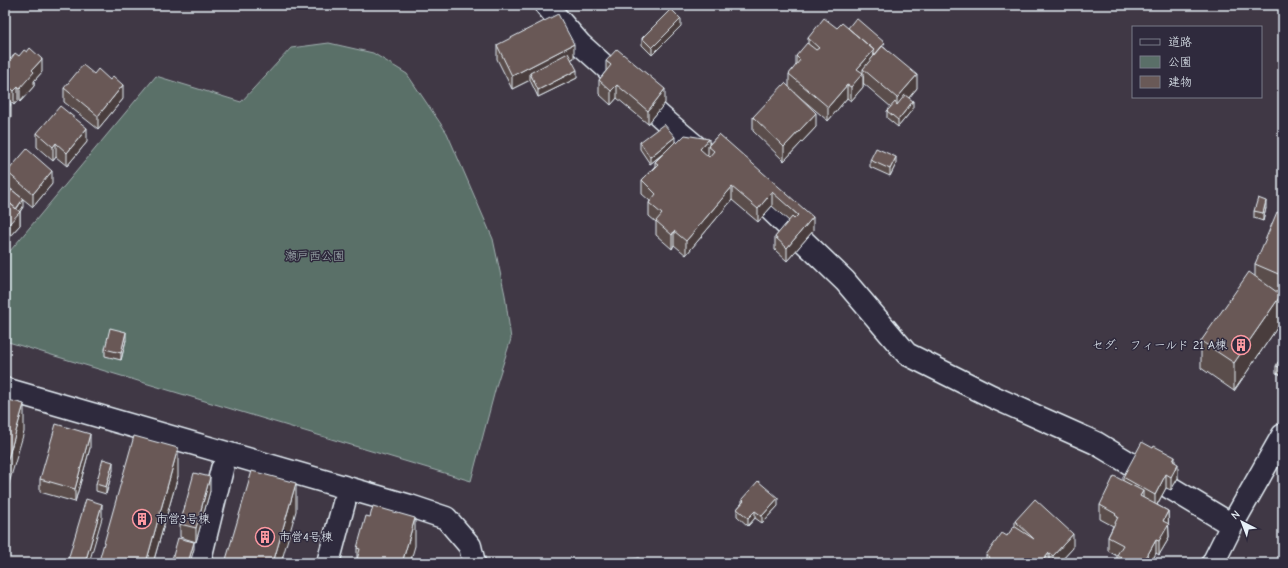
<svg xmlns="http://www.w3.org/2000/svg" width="1288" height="568" font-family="'Comic Neue','Klee One',sans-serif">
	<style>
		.green { fill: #5a6f68; stroke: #a1b0b0 }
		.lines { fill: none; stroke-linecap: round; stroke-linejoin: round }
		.minor-casing { stroke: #e8f1f8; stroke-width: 25 }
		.minor { stroke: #2f2a3d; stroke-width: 22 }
		.wall { fill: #5a4d4b; stroke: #e8f1f8 }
		.shaded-wall { fill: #4a3e3d; stroke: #e8f1f8 }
		.building { fill: #695957; stroke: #e8f1f8 }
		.labels { text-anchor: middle; stroke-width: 3; stroke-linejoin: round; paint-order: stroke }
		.park-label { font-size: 12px; fill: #a8b6b7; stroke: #2f2a3d }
		.poi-label { font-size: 12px; fill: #e8f1f8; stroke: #2f2a3d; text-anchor: start }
	</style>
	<rect width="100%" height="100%" fill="#403845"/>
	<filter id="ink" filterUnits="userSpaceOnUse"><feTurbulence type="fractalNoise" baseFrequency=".025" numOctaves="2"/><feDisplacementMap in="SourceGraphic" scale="8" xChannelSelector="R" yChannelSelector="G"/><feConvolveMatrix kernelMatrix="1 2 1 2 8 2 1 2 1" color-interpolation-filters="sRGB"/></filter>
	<g filter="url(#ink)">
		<path class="green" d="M329,43L373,53L407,74L447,133L493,239L505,295L511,339L497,383L471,481L5,341V257L156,76L241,102L291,48Z"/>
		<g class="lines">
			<defs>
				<path id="minor" d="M546,5L580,44L668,123L707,156
					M748,190L768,207L845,281L907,354L991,396L1096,443L1232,525
					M5,389L410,506L446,518L470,546L474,563
					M199,563L222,469
					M328,563L344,503
					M1213,563L1232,525L1283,435"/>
			</defs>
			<use href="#minor" class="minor-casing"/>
			<use href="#minor" class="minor"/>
		</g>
		<path class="wall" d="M681,26L652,55L642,45V38Z
			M837,28H848L885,48L917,88L909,98L913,109L898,127L887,118V111L891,107L863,83V76V87L851,101L847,98L828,121L795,93L816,127L784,161L753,131V117L789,87V74L796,66V56L808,44V38Z
			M497,45L574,58L571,59L577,78L538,97L530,80L512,89L497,59Z
			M5,58L11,59L42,72L34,81V86L20,102L18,100L14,105L5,97Z
			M606,61L665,103L648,124L617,98L611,105L599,94V80L606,71Z
			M64,88L123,99L98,129L64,102Z
			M37,133L87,142L67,166L56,157L53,161L37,147Z
			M719,134L813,231L787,261L775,250V237L789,221L772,206L758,222L732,200L686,255L674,245L672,249L656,235V222L649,216V203L650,201L642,194V180L655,166V162L666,152L650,164L640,149V142L677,143L709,145Z
			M870,160L896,164L890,176L870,167Z
			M7,172L52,184L33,207L7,186Z
			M5,199L23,207L20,212V225L9,237L7,235Z
			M1266,208L1263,221L1254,218V211Z
			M1283,215V303L1281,302V322L1234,391L1201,368V341L1255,276V264Z
			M1283,336V350L1281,349V342Z
			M126,340L121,360L105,356V349Z
			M1283,364V373L1282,375L1276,373V366Z
			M90,448L75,502L40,492V479Z
			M1175,462L1178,478L1171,490L1166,488L1157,505L1168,511L1169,538L1159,555L1156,553L1151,563H1117V556L1108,551V537L1113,526L1100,519V505L1123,481V477Z
			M113,470L106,494L96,491V484Z
			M178,476L153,563H99V561Z
			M210,491L196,542L180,537V524Z
			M742,499L778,506L762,523L755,518L748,526L737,516V509L742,503Z
			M1015,521L1073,548L1059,563H986V555L1007,536L1015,526Z
			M415,546L357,562V548Z"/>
		<path class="shaded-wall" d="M681,19V26L652,55V48Z
			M574,44V58L533,79L530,73V80L512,89V76Z
			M874,50V63L863,69V87L851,101V87L857,69Z
			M42,59V72L34,81V86L20,102V88L32,70Z
			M577,70V78L538,97V90Z
			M917,75V88L897,112V98Z
			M123,85V99L98,129V116Z
			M617,85V98L611,105V91Z
			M847,85V98L828,121V107Z
			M18,87V100L14,105V91Z
			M665,89V103L648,124V111Z
			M913,101V109L898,127V120Z
			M11,104V117L5,125V111Z
			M816,113V127L784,161V147Z
			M87,128V142L67,166V153Z
			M675,137V144L650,164V157Z
			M709,139V147L708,146V154L700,162V149Z
			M56,143V157L53,161V147Z
			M896,157V164L890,176V169Z
			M52,171V184L33,207V194Z
			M732,187V200L686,255V241Z
			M772,192V206L758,222V209Z
			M23,199V207L17,215L20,212V225L9,237V224L16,210Z
			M1266,201V208L1263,221V213Z
			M813,217V231L787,261V248Z
			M7,221V235L5,237V223Z
			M674,231V245L672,249V235Z
			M1281,295V322L1234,391V363Z
			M126,332V340L121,360V353Z
			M1283,366V373L1282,375V368Z
			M24,404V432L5,497V469Z
			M90,434V448L75,502V489Z
			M178,448V476L153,563H146Z
			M1175,457V470L1178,464V478L1171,490V477L1173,461Z
			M113,462V470L106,494V487Z
			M1166,474V488L1155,508V495Z
			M210,477V491L196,542V528Z
			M296,483V511L281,563H273Z
			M1143,491V505L1140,496Z
			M778,498V506L762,523V516Z
			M102,504V518L89,563H85Z
			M755,511V518L748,526V518Z
			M1168,511L1169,538L1159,555V541L1163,521Z
			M415,518V546L410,563H402Z
			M1073,534V548L1059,563H1053V556Z
			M1156,540V553L1151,563H1143Z
			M194,542V549L190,563H188Z
			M1049,553V563H1041Z"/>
		<path class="building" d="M671,9L681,19L652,48L642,38Z
			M558,14L574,44L512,76L497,45Z
			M824,18L837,28L842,23L874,50L857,69L863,73L851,87L847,85L828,107L789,74L800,60L796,56L807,43L816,50L819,48L808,38Z
			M856,18L885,43L874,56V50L848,28Z
			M882,46L917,75L897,98L863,69Z
			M30,48L42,59L32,70L34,72L20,88L18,87L14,91L5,83V58L7,56L11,59L15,53L19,56L24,50L27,52Z
			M617,49L665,89L648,111L617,85L611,91L599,80L611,65L606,61Z
			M568,53L577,70L538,90L530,73Z
			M83,65L94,74L98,69L110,80L113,76L123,85L98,116L64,88Z
			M785,83L816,113L784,147L753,117Z
			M905,95L913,101L898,120L887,111L895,102L897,105Z
			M5,99L11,104L5,111Z
			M60,106L87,128L67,153L56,143L53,147L37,133Z
			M664,124L675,137L650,157L640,142Z
			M719,134L813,217L787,248L775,237L792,217L794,219L798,215L772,192L758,209L732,187L686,241L674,231L672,235L656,221L662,214L649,203L656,194L642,180L658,164L655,162L676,141L677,143L685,135L709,139L700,149L709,157L714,151L708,146Z
			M876,148L896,157L890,169L870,160Z
			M27,149L52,171L33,194L7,172Z
			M12,190L23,199L16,209L5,199Z
			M1258,198L1266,201L1263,213L1254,211Z
			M5,199L20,212L9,224L7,221L5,223Z
			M1277,212L1283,215V276L1255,264Z
			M1249,272L1281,295L1234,363L1201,341Z
			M110,328L126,332L121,353L105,349Z
			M1283,336V343L1281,342Z
			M1278,362L1283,364L1282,368L1276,366Z
			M5,399L24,404L5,469Z
			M56,424L90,434L75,489L40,479Z
			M134,436L178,448L146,563H108L99,561Z
			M1142,442L1153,448L1154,446L1175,457L1173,461L1178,464L1171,477L1166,474L1155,495L1123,477Z
			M103,459L113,462L106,487L96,484Z
			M252,471L296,483L273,563H225Z
			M194,473L210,477L196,528L180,524Z
			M1114,476L1143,491L1140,496L1168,511L1163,521L1169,524L1159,541L1156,540L1143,563H1132L1117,555L1123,545L1108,537L1118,517L1115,515L1116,514L1100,505Z
			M758,481L778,498L762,516L755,511L748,518L737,509L744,501L742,499Z
			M86,499L102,504L85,563H67Z
			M1035,499L1073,534L1053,556L1049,553L1041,563H986L990,557L986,555L1002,533L1007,536L1014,526L1034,539L1015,521Z
			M373,506L415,518L402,563H356L360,549L357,548L366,516L370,517Z
			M178,538L194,542L188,563H171Z
			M639,558L640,563H620L619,562Z
			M649,561L650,563H641Z"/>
	</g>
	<defs>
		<symbol id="building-ring" viewBox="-11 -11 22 22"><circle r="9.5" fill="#2f2a3d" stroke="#ff9aa2" stroke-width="1.5"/><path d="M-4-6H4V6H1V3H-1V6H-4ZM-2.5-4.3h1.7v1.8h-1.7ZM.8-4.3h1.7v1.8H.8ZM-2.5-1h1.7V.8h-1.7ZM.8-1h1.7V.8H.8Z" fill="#ff9aa2"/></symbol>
	</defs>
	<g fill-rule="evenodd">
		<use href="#building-ring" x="1230" y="334" width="22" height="22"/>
		<use href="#building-ring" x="131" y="508" width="22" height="22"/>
		<use href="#building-ring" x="254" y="526" width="22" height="22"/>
	</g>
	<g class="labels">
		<g class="park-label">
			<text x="315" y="260">瀬戸西公園</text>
		</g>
		<g class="poi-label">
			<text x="1227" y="349" text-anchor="end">セダ． フィールド 21 A棟</text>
			<text x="156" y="523">市営3号棟</text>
			<text x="279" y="541">市営4号棟</text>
		</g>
	</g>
	<rect width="1288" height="568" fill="none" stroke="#2f2a3d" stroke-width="20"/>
	<rect x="10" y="10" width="1268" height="548" fill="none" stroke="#e8f1f8" stroke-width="1.5" filter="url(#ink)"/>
	<rect x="1132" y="26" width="130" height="72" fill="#2f2a3d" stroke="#797a88"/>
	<rect x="1140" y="39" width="20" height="6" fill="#2f2a3d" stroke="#797a88"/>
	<text x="1168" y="46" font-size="12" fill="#e8f1f8">道路</text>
	<rect x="1140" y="56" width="20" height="12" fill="#5a6f68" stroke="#797a88"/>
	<text x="1168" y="66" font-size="12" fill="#e8f1f8">公園</text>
	<rect x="1140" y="76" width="20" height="12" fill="#695957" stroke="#797a88"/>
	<text x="1168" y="86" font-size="12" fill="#e8f1f8">建物</text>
	<g transform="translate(1242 522) rotate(318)" stroke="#2f2a3d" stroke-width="3" paint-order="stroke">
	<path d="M0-3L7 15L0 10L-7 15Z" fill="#e8f1f8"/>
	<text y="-6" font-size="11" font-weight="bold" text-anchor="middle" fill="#e8f1f8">N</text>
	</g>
</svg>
